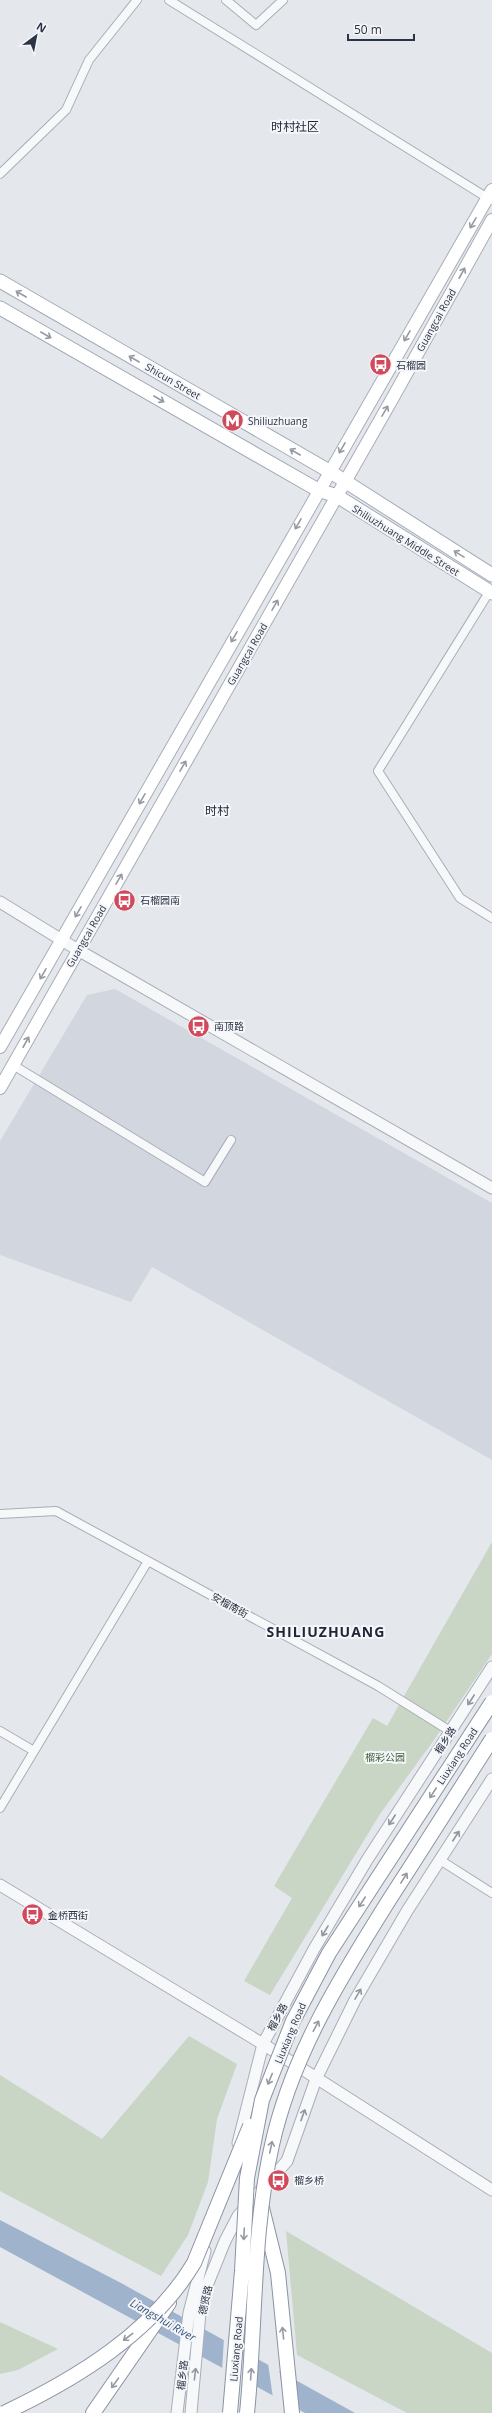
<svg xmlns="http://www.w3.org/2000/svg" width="492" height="2413" font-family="'Open Sans','Noto Sans SC',sans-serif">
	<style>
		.built { fill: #d2d6de }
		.green { fill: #c9d6c5 }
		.water { fill: #9fb4cc }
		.pier { fill: #e4e7ec }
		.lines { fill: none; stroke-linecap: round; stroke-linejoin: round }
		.minor-casing { stroke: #a9aeb7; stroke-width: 10 }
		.tertiary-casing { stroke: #a9aeb7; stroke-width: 13 }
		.secondary-casing { stroke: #a9aeb7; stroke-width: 14 }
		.primary-casing { stroke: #a3abb8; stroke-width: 15 }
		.trunk-casing { stroke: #8b94a3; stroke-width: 16 }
		.minor { stroke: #f7f8fa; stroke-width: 8 }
		.tertiary { stroke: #f7f8fa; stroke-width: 11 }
		.secondary { stroke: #fff; stroke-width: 12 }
		.primary { stroke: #fff; stroke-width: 13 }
		.trunk { stroke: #fff; stroke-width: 14 }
		.trunk-bridge-casing { stroke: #8b94a3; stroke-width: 16; stroke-linecap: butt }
		.trunk-bridge { stroke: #fff; stroke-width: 14 }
		.oneway { stroke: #959aa2 }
		.oneway2 { stroke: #9196a0 }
		.labels { text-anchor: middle; stroke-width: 4; stroke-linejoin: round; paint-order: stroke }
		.street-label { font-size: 10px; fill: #2b3445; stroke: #f4f6f9 }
		.poi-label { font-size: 10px; fill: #2b3445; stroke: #f4f6f9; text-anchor: start }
		.park-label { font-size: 10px; fill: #3f6138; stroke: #f4f6f9 }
		.water-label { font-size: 11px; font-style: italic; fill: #34527a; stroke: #f4f6f9 }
		.quarter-label { font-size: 12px; fill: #1d2536; stroke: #f4f6f9 }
		.district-label { font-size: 14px; font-weight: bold; letter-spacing: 1px; fill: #1d2536; stroke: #f4f6f9 }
	</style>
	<rect width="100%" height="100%" fill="#e4e7ec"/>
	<path class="built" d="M115,989L492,1203V1460L152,1267L131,1302L0,1255V1141L87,995Z"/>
	<path class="green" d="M492,1542V1654L434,1740L380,1814L270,1995L244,1981L292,1898L274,1886L373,1718L387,1726Z
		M189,2036L237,2064L217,2119L208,2182L188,2235L161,2276L0,2191V2075L102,2139Z
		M286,2231L492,2353V2413H407L297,2355Z
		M0,2322L58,2349L18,2370L0,2374Z"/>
	<path class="water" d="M0,2220L121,2283L355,2413H305L0,2247Z"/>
	<path class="pier" d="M224,2338L257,2356L254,2388L222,2371Z
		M268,2363L279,2369L285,2404L273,2398Z"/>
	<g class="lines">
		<defs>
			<path id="minor" d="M169,0L491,200
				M226,0L256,25L283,0
				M0,174L66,110L89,60L137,0
				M491,589L378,771L460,898L492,918
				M13,1065L205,1182L231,1140
				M0,1514L56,1511L378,1686L450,1731
				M0,1731L34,1751
				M0,1808L148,1561
				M440,1860L492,1893"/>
			<path id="tertiary" d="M0,902L78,950L492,1188
				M0,1885L263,2044L492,2190
				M238,2143L263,2044L314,1949L367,1860L492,1667
				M177,2413L189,2313L205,2251
				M191,2413L200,2313L206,2288L225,2241L238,2216L287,2161L316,2079L355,2000L407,1911L492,1779"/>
			<path id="secondary" d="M0,1047L492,190
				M0,1088L391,401L492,220"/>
			<path id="primary" d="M0,281L329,471L492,575
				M0,308L318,490L337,496L492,593"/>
			<path id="trunk" d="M262,2208L278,2273L292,2413
				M93,2413L169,2303"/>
		</defs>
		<use href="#minor" class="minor-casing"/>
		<use href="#tertiary" class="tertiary-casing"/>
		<use href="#secondary" class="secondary-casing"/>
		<use href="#primary" class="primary-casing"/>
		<use href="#trunk" class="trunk-casing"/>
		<use href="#minor" class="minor"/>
		<use href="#tertiary" class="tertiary"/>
		<use href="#secondary" class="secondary"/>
		<use href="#primary" class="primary"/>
		<use href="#trunk" class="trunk"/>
		<defs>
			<path id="trunk-bridge" d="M4,2413C76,2379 152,2333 194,2263L250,2126
				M230,2413L242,2271L247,2178L262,2100L293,2021L329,1953L492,1702
				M247,2413C256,2324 252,2232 272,2145C292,2054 342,1975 391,1897C425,1845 458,1792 492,1739"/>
		</defs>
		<use href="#trunk-bridge" class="trunk-bridge-casing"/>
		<use href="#trunk-bridge" class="trunk-bridge"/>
	</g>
	<defs><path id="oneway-shaft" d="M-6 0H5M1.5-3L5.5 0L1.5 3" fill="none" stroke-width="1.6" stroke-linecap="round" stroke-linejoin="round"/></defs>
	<g class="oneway">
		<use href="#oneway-shaft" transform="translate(473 223) rotate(120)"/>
		<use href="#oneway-shaft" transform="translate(462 273) rotate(-61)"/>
		<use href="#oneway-shaft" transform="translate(21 294) rotate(-150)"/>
		<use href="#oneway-shaft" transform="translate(46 335) rotate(30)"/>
		<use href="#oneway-shaft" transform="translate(407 336) rotate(120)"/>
		<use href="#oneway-shaft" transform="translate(134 359) rotate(-150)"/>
		<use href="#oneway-shaft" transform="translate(159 399) rotate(30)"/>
		<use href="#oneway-shaft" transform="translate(385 411) rotate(-60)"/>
		<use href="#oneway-shaft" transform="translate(342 448) rotate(120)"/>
		<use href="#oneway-shaft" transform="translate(295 452) rotate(-150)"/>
		<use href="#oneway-shaft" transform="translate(298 524) rotate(120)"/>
		<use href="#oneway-shaft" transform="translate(459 554) rotate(-148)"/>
		<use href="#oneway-shaft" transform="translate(275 605) rotate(-60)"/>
		<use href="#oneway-shaft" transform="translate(234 637) rotate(120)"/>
		<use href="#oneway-shaft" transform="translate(183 766) rotate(-60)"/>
		<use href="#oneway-shaft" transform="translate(142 799) rotate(120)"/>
		<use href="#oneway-shaft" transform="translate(119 879) rotate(-60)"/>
		<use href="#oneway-shaft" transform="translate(78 912) rotate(120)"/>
		<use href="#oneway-shaft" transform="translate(43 974) rotate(120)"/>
		<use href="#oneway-shaft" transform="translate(26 1042) rotate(-61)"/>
		<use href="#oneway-shaft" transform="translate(433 1793) rotate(123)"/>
		<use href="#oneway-shaft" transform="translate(404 1878) rotate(-58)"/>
		<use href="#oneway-shaft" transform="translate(362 1902) rotate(123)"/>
		<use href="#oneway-shaft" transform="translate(316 2026) rotate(-62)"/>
		<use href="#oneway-shaft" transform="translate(270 2079) rotate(112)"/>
		<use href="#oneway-shaft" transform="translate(271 2147) rotate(-78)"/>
		<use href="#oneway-shaft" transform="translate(244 2234) rotate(93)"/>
		<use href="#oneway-shaft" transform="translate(283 2333) rotate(-96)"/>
		<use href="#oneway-shaft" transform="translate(128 2337) rotate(143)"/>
		<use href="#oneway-shaft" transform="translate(251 2374) rotate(-86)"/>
		<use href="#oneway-shaft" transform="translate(115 2383) rotate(126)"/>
	</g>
	<g class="oneway2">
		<use href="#oneway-shaft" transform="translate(471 1700) rotate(123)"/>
		<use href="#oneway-shaft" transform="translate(392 1820) rotate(123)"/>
		<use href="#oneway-shaft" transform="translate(456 1836) rotate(-57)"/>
		<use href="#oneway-shaft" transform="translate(325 1931) rotate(121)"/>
		<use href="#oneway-shaft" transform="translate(358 1994) rotate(-60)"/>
		<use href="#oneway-shaft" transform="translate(303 2115) rotate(-70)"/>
		<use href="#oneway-shaft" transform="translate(195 2374) rotate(-84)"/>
	</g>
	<defs>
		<symbol id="bus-disc" viewBox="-11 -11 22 22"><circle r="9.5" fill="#d1495b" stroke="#f4f6f9"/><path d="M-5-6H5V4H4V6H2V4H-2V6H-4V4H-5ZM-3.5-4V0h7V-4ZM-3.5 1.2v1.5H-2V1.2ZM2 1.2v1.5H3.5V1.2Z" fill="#fff"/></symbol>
		<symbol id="metro-disc" viewBox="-11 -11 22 22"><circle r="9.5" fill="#d1495b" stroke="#f4f6f9"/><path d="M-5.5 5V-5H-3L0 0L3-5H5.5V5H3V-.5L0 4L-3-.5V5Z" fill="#fff"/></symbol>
	</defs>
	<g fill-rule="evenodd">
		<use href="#bus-disc" x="368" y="352" width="25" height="25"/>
		<use href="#metro-disc" x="220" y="408" width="25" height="25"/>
		<use href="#bus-disc" x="112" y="888" width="25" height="25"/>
		<use href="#bus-disc" x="186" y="1014" width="25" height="25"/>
		<use href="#bus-disc" x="20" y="1902" width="25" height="25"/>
		<use href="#bus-disc" x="266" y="2168" width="25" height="25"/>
	</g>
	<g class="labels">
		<g class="street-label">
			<text transform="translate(436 320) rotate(-61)" y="4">Guangcai Road</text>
			<text transform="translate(173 381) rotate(30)" y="4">Shicun Street</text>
			<text transform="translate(406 540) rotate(32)" y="4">Shiliuzhuang Middle Street</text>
			<text transform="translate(247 654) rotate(-60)" y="4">Guangcai Road</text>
			<text transform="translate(86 936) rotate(-60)" y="4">Guangcai Road</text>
			<text transform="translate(230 1605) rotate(29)" y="4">安榴南街</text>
			<text transform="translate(445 1740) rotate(-57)" y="4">榴乡路</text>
			<text transform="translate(457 1756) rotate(-57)" y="4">Liuxiang Road</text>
			<text transform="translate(277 2017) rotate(-62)" y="4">榴乡路</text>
			<text transform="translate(290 2033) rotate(-67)" y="4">Liuxiang Road</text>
			<text transform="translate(205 2300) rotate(-77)" y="4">德贤路</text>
			<text transform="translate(236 2349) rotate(-85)" y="4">Liuxiang Road</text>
			<text transform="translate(182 2375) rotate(-83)" y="4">榴乡路</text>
		</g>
		<g class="poi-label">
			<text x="396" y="369">石榴园</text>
			<text x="248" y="425">Shiliuzhuang</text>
			<text x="140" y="904">石榴园南</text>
			<text x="214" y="1030">南顶路</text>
			<text x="48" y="1919">金桥西街</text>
			<text x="294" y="2184">榴乡桥</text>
		</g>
		<g class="park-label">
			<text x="385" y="1761">榴彩公园</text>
		</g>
		<g class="water-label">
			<text transform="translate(163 2320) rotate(30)" y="4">Liangshui River</text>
		</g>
		<g class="quarter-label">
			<text x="295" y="131">时村社区</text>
			<text x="217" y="815">时村</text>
		</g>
		<g class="district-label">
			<text x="326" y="1637">SHILIUZHUANG</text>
		</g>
	</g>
	<g transform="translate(36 36) rotate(32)" stroke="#f4f6f9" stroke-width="3" paint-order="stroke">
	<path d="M0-3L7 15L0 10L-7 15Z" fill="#2b3445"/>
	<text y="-6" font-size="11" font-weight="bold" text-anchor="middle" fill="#2b3445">N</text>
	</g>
	<path d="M348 34v6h66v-6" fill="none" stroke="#2b3445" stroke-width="2"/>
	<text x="354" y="34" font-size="12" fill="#2b3445" stroke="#f4f6f9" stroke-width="3" paint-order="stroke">50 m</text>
</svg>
